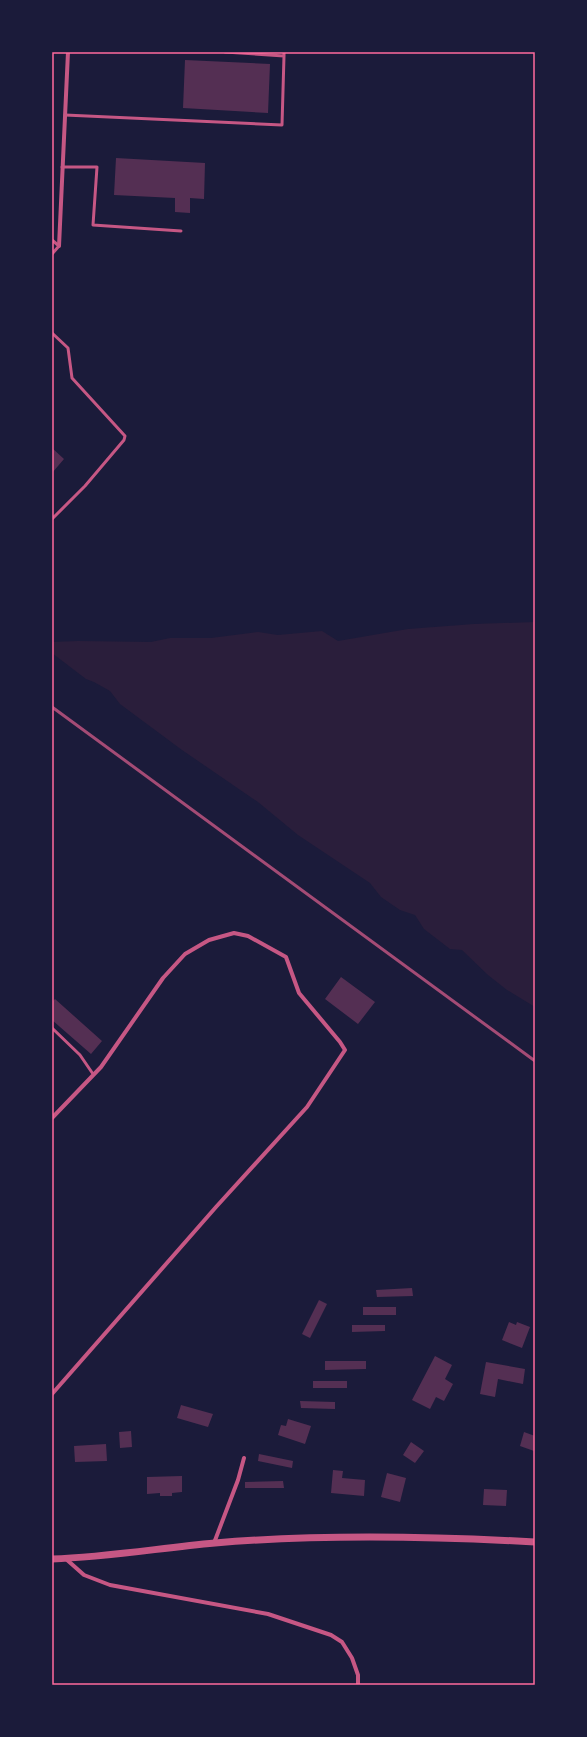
<svg xmlns="http://www.w3.org/2000/svg" width="587" height="1737" font-family="Arial,sans-serif">
	<style>
		.green { fill: #2a1e3b }
		.building { fill: #542f53 }
		.lines { fill: none; stroke-linecap: round; stroke-linejoin: round }
		.service { stroke: #c65784; stroke-width: 3 }
		.minor { stroke: #c65784; stroke-width: 4 }
		.tertiary { stroke: #c65784; stroke-width: 7 }
		.rail { stroke: #a44b75; stroke-width: 3 }
		.neatline { fill: none; stroke: #ff6b9d; stroke-width: 1.5 }
	</style>
	<rect width="100%" height="100%" fill="#1b1b3a"/>
	<path class="green" d="M535,622V1007L507,990L488,975L462,950L450,949L424,929L415,915L400,910L381,897L370,883L298,835L258,802L182,750L120,704L110,691L94,682L86,679L52,653V642L78,641L151,642L170,638H211L258,632L278,635L322,631L338,641L408,629L474,624Z"/>
	<path class="building" d="M185,60L270,64L268,113L183,108Z
		M116,158L205,163L204,199L190,198V213L175,212V198L114,195Z
		M52,448L64,459L52,473Z
		M341,977L375,1002L358,1024L325,999Z
		M55,999L102,1041L91,1054L52,1020V1002Z
		M412,1288L413,1296L377,1297L376,1290Z
		M319,1300L327,1304L310,1338L302,1334Z
		M363,1307H396V1315H363Z
		M509,1322L516,1325L517,1322L530,1327L522,1348L502,1340Z
		M352,1325H385V1331L352,1332Z
		M435,1356L452,1365L445,1379L453,1384L444,1401L436,1397L430,1409L412,1400Z
		M325,1361H366V1369L325,1370Z
		M486,1362L525,1369L523,1384L498,1379L495,1397L480,1394Z
		M313,1381H347V1388H313Z
		M300,1401L335,1402V1409L301,1408Z
		M181,1405L213,1414L208,1427L177,1418Z
		M288,1419L311,1426L305,1444L278,1435L281,1425L286,1426Z
		M131,1431L132,1447L120,1448L119,1432Z
		M524,1432L535,1436L534,1451L520,1446Z
		M411,1442L424,1451L415,1463L403,1455Z
		M106,1444L107,1461L75,1462L74,1446Z
		M259,1454L293,1461L292,1468L258,1461Z
		M333,1470L343,1471L342,1478L365,1480L364,1496L331,1493Z
		M387,1473L406,1478L400,1502L381,1497Z
		M182,1476V1492L172,1493V1496H160V1493L147,1494V1477Z
		M283,1481L284,1488H245V1482Z
		M484,1489L507,1490L506,1506L483,1505Z"/>
	<g class="lines">
		<path class="service" d="M225,52L284,56V52
			M65,115L282,125L284,56
			M62,167H97L93,225L181,231
			M52,240L59,246L52,254
			M52,333L68,348L72,378L125,436L124,440L85,486L52,519
			M52,1028L80,1055L93,1074"/>
		<path class="minor" d="M59,246L68,52
			M52,1118L101,1067L163,978L185,954L209,940L234,933L248,936L286,957L299,993L340,1042L345,1050L307,1107L216,1207L52,1394
			M214,1543L238,1480L244,1458
			M66,1559L84,1575L110,1585L268,1614L331,1635L342,1642L352,1658L358,1675V1685"/>
		<path class="tertiary" d="M52,1559C107,1557 160,1548 215,1543C321,1534 428,1536 535,1542"/>
		<path class="rail" d="M52,707L535,1061"/>
	</g>
	<rect width="587" height="1737" fill="none" stroke="#1b1b3a" stroke-width="106"/>
	<rect x="53" y="53" width="481" height="1631" class="neatline"/>
</svg>
